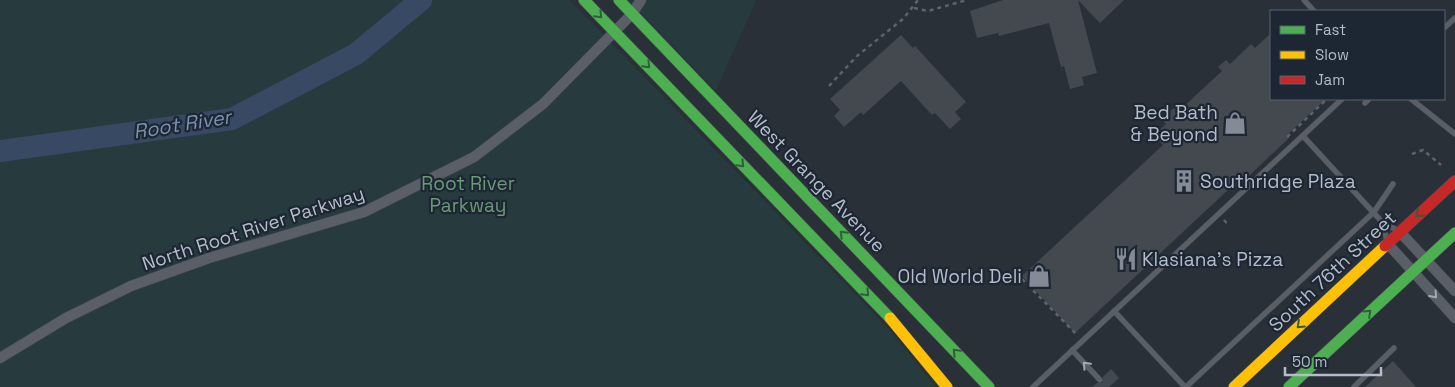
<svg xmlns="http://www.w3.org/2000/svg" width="1455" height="387" font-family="'Space Grotesk',sans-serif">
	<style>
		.green { fill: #273a3e }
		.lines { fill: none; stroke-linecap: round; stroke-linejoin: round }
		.river { stroke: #384963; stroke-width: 22 }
		.building { fill: #444950 }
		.lane-casing { stroke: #484c53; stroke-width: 6 }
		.street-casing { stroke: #484c53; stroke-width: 11 }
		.fast-casing { stroke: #484c53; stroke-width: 12 }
		.slow-casing { stroke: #484c53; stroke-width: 12 }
		.jam-casing { stroke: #484c53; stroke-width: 12 }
		.path { stroke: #5d636a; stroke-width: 2.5; stroke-dasharray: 4 4; stroke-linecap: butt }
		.lane { stroke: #5a5e66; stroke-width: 5 }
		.street { stroke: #5a5e66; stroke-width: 10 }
		.fast { stroke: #4caf50; stroke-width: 11 }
		.slow { stroke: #ffc107; stroke-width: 11 }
		.jam { stroke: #c62828; stroke-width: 11 }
		.oneway { stroke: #305d3f }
		.oneway2 { stroke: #a2a9b5 }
		.labels { text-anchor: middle; stroke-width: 4.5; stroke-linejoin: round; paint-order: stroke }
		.poi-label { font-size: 19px; fill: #b4bcc9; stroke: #1d2633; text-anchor: end }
		.street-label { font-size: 19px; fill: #b4bcc9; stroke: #1d2633 }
		.park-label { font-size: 19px; fill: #6b9a76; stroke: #1d2633 }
		.water-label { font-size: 20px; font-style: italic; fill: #7c92b1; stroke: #1d2633 }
	</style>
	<rect width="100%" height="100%" fill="#2a3038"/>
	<path class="green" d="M0,0H570L886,326L936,387H0Z
		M628,0H756L716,91Z"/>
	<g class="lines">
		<path class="river" d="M0,151L232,119L356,54L421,0"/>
	</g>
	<path class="building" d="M1003,0H1124L1100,23L1078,0L1097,73L1082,77L1084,85L1070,89L1064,66L1061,67L1049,23L999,36L998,33L977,38L970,11Z
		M1271,33V99H1326L1287,135L1289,138L1233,191L1230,188L1075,333L1022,276L1163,145L1154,135L1166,124L1162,119L1178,104L1182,108L1222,71L1218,67L1226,60L1230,64L1251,44L1255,48Z
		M901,35L913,48L915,46L966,102L955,112L961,119L950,129L935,113L932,115L901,81L863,115L861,112L844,127L834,116L840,110L830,99Z
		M1393,361L1416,387H1365Z
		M1111,369L1119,378L1109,387H1092L1097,383H1103V377Z"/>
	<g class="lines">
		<defs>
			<path id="lane" d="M1304,0L1314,11
				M1444,28L1455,18
				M1411,99L1455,134
				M1365,103L1369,99
				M1303,136L1383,223L1399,231
				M1383,223L1387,242
				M1114,311L1185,387
				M1072,350L1100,380
				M1033,387L1342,99
				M1186,387L1374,212L1393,184
				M1354,387L1394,348"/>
			<path id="street" d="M1400,232L1455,291
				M1388,244L1455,318
				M0,358L66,318L131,286L209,258L364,212L474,157L543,104L632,14L641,0"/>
			<path id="fast" d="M584,0L890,318
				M619,0L989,387
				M1289,387L1455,233"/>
			<path id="slow" d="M890,318L947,387
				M1234,387L1385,246"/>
			<path id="jam" d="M1385,246L1455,181"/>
		</defs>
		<use href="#lane" class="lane-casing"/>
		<use href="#street" class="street-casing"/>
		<use href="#fast" class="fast-casing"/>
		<use href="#slow" class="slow-casing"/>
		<use href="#jam" class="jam-casing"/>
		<path class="path" d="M914,8L928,11L967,0
			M829,86L857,56L903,19L918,0
			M1289,137L1288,136L1326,100
			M1412,154L1423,150L1441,165
			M1224,220L1229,226
			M1022,279L1076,334"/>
		<use href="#lane" class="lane"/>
		<use href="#street" class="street"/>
		<use href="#fast" class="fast"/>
		<use href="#slow" class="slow"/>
		<use href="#jam" class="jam"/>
	</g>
	<defs><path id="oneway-chevron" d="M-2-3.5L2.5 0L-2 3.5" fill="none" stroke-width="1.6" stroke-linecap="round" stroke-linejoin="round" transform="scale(1.25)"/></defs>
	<g class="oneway">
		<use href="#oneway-chevron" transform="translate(599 15) rotate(46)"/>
		<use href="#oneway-chevron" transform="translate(647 65) rotate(46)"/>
		<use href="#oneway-chevron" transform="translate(741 164) rotate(46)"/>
		<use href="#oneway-chevron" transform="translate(1419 214) rotate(137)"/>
		<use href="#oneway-chevron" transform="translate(843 234) rotate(-134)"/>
		<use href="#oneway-chevron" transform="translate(866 293) rotate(46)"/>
		<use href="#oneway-chevron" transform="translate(1368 313) rotate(-43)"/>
		<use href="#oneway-chevron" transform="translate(1300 325) rotate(137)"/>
		<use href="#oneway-chevron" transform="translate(956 352) rotate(-134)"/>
	</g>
	<g class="oneway2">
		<use href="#oneway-chevron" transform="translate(1434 295) rotate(48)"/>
		<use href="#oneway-chevron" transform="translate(1086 365) rotate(-133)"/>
	</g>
	<defs>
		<symbol id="shop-bare" viewBox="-9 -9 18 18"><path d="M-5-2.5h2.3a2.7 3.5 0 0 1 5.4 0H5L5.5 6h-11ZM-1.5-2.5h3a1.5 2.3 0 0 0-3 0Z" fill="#848b96" stroke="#1d2633" stroke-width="2.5" paint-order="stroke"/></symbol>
		<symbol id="building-bare" viewBox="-9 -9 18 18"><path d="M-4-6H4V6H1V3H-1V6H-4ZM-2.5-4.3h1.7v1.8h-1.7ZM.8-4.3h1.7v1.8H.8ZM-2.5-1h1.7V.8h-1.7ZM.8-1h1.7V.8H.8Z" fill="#848b96" stroke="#1d2633" stroke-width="2.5" paint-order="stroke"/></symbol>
		<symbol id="restaurant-bare" viewBox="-9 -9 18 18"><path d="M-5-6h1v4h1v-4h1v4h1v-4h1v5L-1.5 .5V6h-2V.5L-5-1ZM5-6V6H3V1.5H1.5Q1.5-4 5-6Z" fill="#848b96" stroke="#1d2633" stroke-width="2.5" paint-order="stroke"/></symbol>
	</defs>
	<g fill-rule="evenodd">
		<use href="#shop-bare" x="1219" y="107" width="32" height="32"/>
		<use href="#building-bare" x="1168" y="165" width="32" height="32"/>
		<use href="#restaurant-bare" x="1110" y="243" width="32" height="32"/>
		<use href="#shop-bare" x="1023" y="260" width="32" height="32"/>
	</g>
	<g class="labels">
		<g class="poi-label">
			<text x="1218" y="119">Bed Bath<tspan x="1218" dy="22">&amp; Beyond</tspan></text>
			<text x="1200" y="188" text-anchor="start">Southridge Plaza</text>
			<text x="1142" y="266" text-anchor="start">Klasiana's Pizza</text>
			<text x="1022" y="283">Old World Deli</text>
		</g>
		<g class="street-label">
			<text transform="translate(817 181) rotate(46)" y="7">West Grange Avenue</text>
			<text transform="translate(253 228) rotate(-18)" y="7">North Root River Parkway</text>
			<text transform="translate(1332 271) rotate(-43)" y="7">South 76th Street</text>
		</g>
		<g class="park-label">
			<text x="468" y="190">Root River<tspan x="468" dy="22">Parkway</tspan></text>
		</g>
		<g class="water-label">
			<text transform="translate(182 124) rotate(-9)" y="7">Root River</text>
		</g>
	</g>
	<rect x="1270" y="10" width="175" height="90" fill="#1d2633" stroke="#59626f"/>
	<rect x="1280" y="26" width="25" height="8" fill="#4caf50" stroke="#59626f"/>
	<text x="1315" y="35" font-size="15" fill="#b4bcc9">Fast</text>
	<rect x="1280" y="51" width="25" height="8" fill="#ffc107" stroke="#59626f"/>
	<text x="1315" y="60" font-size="15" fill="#b4bcc9">Slow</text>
	<rect x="1280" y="76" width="25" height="8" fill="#c62828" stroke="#59626f"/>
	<text x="1315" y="85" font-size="15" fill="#b4bcc9">Jam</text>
	<path d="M1285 367v8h96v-8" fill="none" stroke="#b4bcc9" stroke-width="2.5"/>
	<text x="1292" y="367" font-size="15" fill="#b4bcc9" stroke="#1d2633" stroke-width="4" paint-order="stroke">50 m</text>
</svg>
